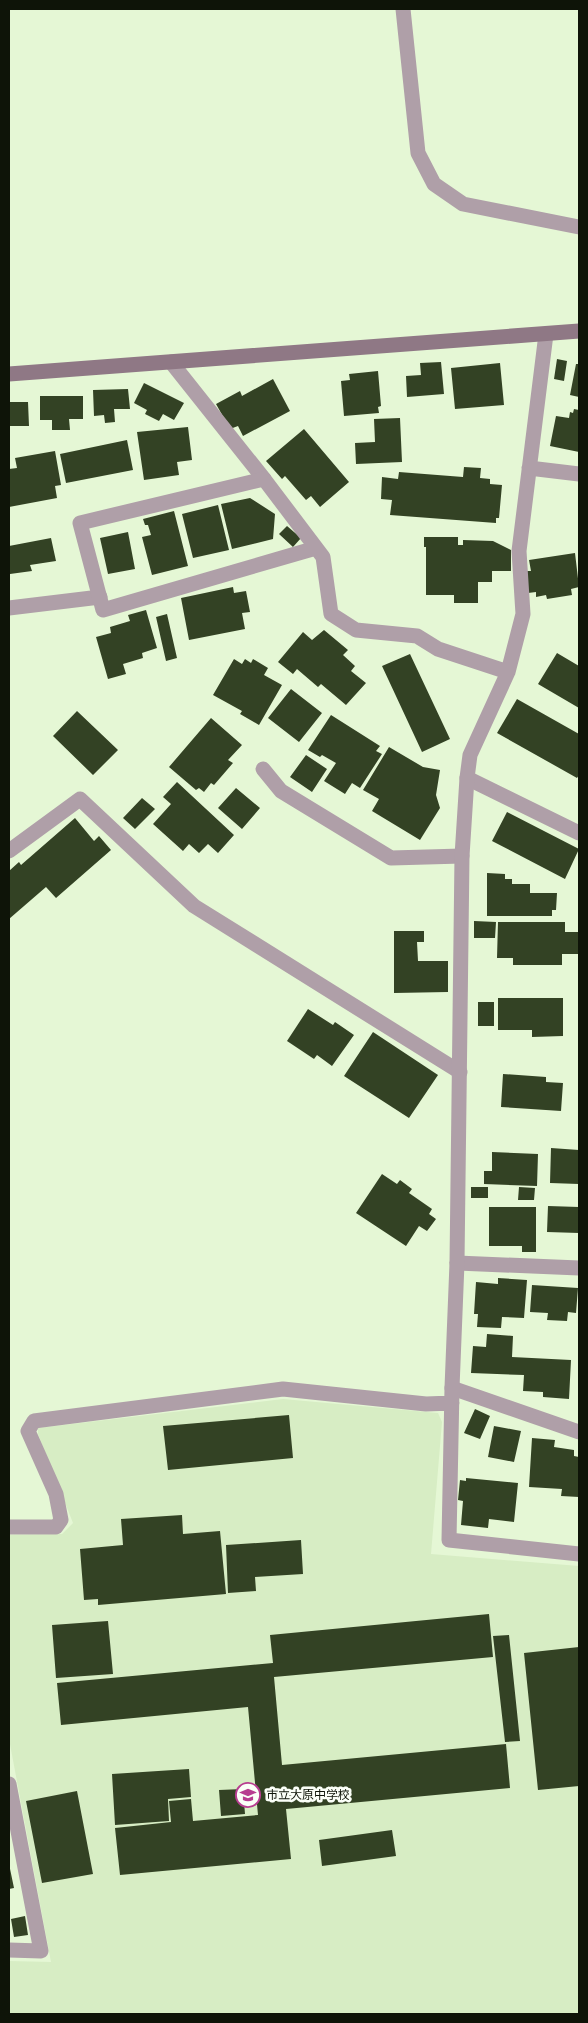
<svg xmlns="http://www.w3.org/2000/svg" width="588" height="2023" font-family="'Golos Text','Noto Sans JP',sans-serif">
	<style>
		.built { fill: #d7edc4 }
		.building { fill: #334224 }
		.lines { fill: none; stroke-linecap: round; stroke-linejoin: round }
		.lane { stroke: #af9fa8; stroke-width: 15 }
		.street { stroke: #af9fa8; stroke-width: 15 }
		.secondary { stroke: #8f7885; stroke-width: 15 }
		.labels { text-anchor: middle; stroke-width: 5; stroke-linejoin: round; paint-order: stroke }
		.poi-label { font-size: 12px; fill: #0e1408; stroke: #fbfff8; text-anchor: start }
	</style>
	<rect width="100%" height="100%" fill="#e5f7d5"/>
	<path class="built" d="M283,1399L438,1413L442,1422L431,1554L579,1566V2014H9V1961L51,1962L9,1739V1535L62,1534L73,1523L38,1434V1428Z"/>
	<path class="building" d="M557,359L567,361L564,381L554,379Z
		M441,362L444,394L407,397L406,376L421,375L420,363Z
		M500,363L504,405L455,409L451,368Z
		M576,364H579V397L570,395Z
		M378,371L381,406L378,407L379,413L344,416L341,381L350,380L349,374Z
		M273,379L290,411L243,436L238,426L230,429L216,404L240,391L242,396Z
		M144,383L184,403L174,420L163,414L159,421L145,414L147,410L134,403Z
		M128,389L130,409H114L115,422L105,423L104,415L94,416L93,390Z
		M40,396H83V419H69L70,430H52V420H40Z
		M9,402H28L29,426H9Z
		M574,409L579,410V452L550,446L556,416L569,418L570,412L573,413Z
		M400,418L402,462L356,464L355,443L375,442L374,419Z
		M188,427L192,460L177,462L179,475L144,480L137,432Z
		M304,429L349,482L320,507L311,496L306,500L285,476L282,479L266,461Z
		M127,440L133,470L66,483L60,454Z
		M55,451L61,485L55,486L57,498L9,507V469L17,468L15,458Z
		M464,467L481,468L480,478L490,479V484L502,485L499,518H496V523L390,515L392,500L381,499L382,477L398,479L399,472L463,477Z
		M250,498L275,514L273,539L232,549L221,504Z
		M218,505L229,550L193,558L182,514Z
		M174,511L188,566L152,575L142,537L151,535L148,525H145L143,519Z
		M287,526L301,538L293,547L279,534Z
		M128,532L135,569L108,574L100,538Z
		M424,537H458V545H463V540L493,541L511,550V571H492V582H478V603H454V595H426V547H424Z
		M51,538L56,561L30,565L32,571L10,574L9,546Z
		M575,553L579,587L571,589L572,595L547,599L546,595L536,597V592L528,593L525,571H531L529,560Z
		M233,587L234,593L246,591L250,612L242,613L245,629L189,640L181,598Z
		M146,610L157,648L142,653L143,658L123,664L126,674L108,679L96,637L111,633L110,627L130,621L128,615Z
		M167,614L177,658L166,661L156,617Z
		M324,630L348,650L343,655L355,666L351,671L366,683L346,705L321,684L318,687L297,669L293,674L278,662L303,632L312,640Z
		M557,653L579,666V708L538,684Z
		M410,654L450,739L422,752L382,666Z
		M234,659L242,664L245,659L251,663L253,659L268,668L264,675L282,685L259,725L240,714L242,711L213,695Z
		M291,689L322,713L299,742L268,718Z
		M517,699L579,734V775L577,778L497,733Z
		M77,711L118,750L93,775L53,736Z
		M331,715L380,746L376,751L382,754L360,788L352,783L345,794L324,781L336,763L322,755L320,757L308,750Z
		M211,718L242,745L228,760L233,763L214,785L211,783L204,792L199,788L196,790L169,767Z
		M389,747L423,767L440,770L436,795L440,808L420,840L372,811L379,799L363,790Z
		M306,755L327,769L312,792L290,777Z
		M177,782L234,835L218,853L208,844L199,853L189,844L183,851L153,824L171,804L163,797Z
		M236,788L260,808L242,829L218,808Z
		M142,798L155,809L135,829L123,818Z
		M507,812L579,849L565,879L492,841Z
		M75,818L94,841L99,836L111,850L56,898L46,887L9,919V871L19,862L21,865Z
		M487,873L505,874V879H512V884H530V893H557L556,910H552V916H487Z
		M474,921L496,922L495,938H474Z
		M498,922H565V932H579V954H562V965H513V958H497Z
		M394,931H424V942H417L418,961H448V992L394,993Z
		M498,998H563V1036L532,1037V1030H498Z
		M478,1002H494V1026H478Z
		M308,1009L333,1025L335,1022L354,1035L332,1066L317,1055L314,1059L287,1041Z
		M373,1032L438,1075L409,1118L344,1076Z
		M503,1074L546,1077V1082L563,1083L561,1111L501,1107Z
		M551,1148L579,1150V1184L550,1183Z
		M492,1152L538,1154L537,1186L484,1184V1171H492Z
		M382,1174L397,1184L400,1180L412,1189L409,1193L432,1209L429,1214L436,1219L427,1231L419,1226L406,1246L356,1213Z
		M471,1187H488V1198H471Z
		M519,1187L535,1188L534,1200H518Z
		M548,1206L579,1207V1233L547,1232Z
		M489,1207H536V1252H522V1246H489Z
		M498,1278L527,1280L524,1318L502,1317L501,1328L477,1327L478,1314H474L476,1282L498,1284Z
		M532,1285L578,1288L576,1313L568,1312L567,1321L547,1320L548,1313L530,1312Z
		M487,1334L513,1336L512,1357L571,1360L569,1399L543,1397V1392L523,1391L524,1375L471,1373L473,1346L486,1347Z
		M475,1409L490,1416L480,1439L464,1433Z
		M289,1415L293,1458L168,1470L163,1426Z
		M494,1426L521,1431L514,1462L488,1457Z
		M532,1438L555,1440L554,1447L574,1450V1456L579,1457V1497L561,1496L562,1489L529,1487Z
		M466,1478L518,1483L514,1522L489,1519L488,1528L461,1525L463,1501L458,1500L460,1480L466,1481Z
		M182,1515L183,1534L220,1531L226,1594L98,1605V1599L84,1600L80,1549L123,1545L121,1519Z
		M301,1540L303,1574L255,1577L256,1591L228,1593L226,1545Z
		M489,1614L493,1657L274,1677L282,1765L506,1744L510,1788L286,1809L291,1859L120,1875L115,1828L171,1822L169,1801L191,1799L193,1821L258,1815L248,1707L61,1725L57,1683L273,1663L270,1635Z
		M108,1621L113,1674L56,1678L52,1625Z
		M509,1635L520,1741L505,1742L493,1636Z
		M579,1647V1786L538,1790L524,1653Z
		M189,1769L191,1797L168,1799L169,1821L115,1825L112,1774Z
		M243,1789L245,1814L221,1816L219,1790Z
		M77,1791L93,1874L42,1883L26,1801Z
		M392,1830L396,1856L322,1866L319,1840Z
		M9,1864L14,1888L9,1889Z
		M25,1916L28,1935L14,1937L11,1919Z"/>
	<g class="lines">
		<path class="lane" d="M403,9L418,153L434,184L463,204L579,227
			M171,362L264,479
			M9,608L100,597
			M263,769L281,791L391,858L462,856
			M467,778L579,833
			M9,851L80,799L194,906L460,1072
			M457,1263L579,1268
			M452,1388L579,1432"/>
		<path class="street" d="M546,334L519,551L523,614L508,672L470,755L467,778L462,856L457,1263L452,1388L449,1540L579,1554
			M529,468L579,474
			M316,548L103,610L80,523L264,479L323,557L331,614L356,630L417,636L438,649L508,672
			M9,1527H56L61,1520L56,1494L28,1431L34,1421L283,1389L426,1404L452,1403
			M9,1784L41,1951L9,1950"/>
		<path class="secondary" d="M9,374L579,331"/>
	</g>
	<defs>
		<symbol id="school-ring" viewBox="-11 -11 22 22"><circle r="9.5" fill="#fbfff8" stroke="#b73d90" stroke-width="1.5"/><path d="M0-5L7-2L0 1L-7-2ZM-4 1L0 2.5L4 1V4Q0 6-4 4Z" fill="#b73d90"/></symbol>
	</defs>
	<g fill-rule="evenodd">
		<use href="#school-ring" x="234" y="1781" width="28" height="28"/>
	</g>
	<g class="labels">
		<g class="poi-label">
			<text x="266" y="1799">市立大原中学校</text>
		</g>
	</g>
	<rect width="588" height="2023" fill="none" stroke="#0e1408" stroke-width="20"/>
</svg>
